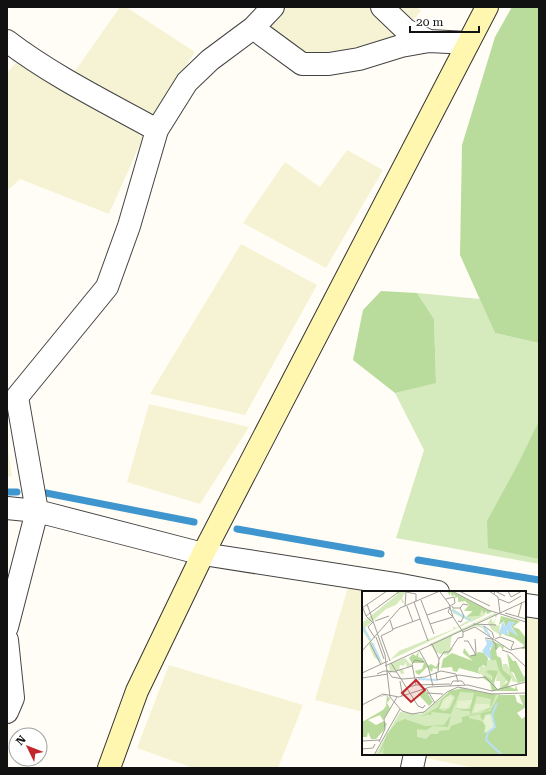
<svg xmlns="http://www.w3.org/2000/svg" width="546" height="775" font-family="'Roboto Serif',serif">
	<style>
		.farmland { fill: #f6f3d4 }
		.green { fill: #d5ebbd }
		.forest { fill: #b9dc9c }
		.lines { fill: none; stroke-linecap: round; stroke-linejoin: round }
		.stream { stroke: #3f96cf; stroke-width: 7 }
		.street-casing { stroke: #444; stroke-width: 24 }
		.secondary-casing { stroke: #333; stroke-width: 24 }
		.street { stroke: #fff; stroke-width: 22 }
		.secondary { stroke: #fff6b0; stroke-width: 22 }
		.inset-river { fill: none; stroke: #b9e0f7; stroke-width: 2 }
		.inset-road { fill: none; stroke: #a09f9a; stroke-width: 1 }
		.view { fill: #c4262e; fill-opacity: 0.15; stroke: #c4262e; stroke-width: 2 }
		.inset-edge { fill: none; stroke: #111; stroke-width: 2 }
	</style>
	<rect width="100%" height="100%" fill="#fffdf5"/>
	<path class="farmland" d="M120,7H126L195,52L153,115L109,214L20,179L7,191V73L19,59L62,86L75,71Z
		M271,7H374L404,36L302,65L253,28Z
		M388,7H417L421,11L408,26Z
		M347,150L383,170L326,268L243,223L285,162L320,187Z
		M241,244L317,285L245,415L150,394Z
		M149,404L249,427L200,504L127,482Z
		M7,442L12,477L7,476Z
		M348,587L376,592H363V712L315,700Z
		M525,614L539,616V768H475L421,757L422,754H525Z
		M169,665L303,705L278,768H193L137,748Z"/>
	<path class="green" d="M417,293L480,299L495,333L539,343V564L396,538L424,450L395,393L436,382L434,319Z"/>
	<path class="forest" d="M512,7H539V343L495,333L460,255L462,145L495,37Z
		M381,291L417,293L434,319L436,383L395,393L353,360L363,310Z
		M539,421V559L488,548L487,521L518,464Z"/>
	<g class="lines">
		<path class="stream" d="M7,492H17
			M46,493L194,522
			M237,529L381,554
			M418,560L539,580"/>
		<defs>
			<path id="street" d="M382,7L406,30L429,41
				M253,28L302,64H329L359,59L401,46L429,41L468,43
				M7,41C53,76 106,102 157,130
				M7,508L37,511L203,554L396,584L438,592
				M525,605L539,607
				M7,627L37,511L17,397L107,287L129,226L157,130L187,82L210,60L253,28L273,7
				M7,640L13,698L7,712
				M412,768L415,754"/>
			<path id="secondary" d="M109,768L137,691L203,554L487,7"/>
		</defs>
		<use href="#street" class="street-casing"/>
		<use href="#secondary" class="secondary-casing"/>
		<use href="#street" class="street"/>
		<use href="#secondary" class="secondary"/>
	</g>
	<g transform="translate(362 591)">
		<rect width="164" height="164" fill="#fffdf5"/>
		<path d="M33,0H44L40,7L42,12H40L39,8L34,14L24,18L3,37L21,73L12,66L7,54L8,51L0,39V32L36,3ZM90,17L104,26L117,25L107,19L114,17L118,23L120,19L121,24L127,22L109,31L91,22ZM133,22L135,24L132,33L138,35L137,43L130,39L126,32L129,27L131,32L134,27L132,24L112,33L122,35L126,40L123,42L121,37L113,35L90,44L88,56L91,58L86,64L74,62L68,53ZM105,30L108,31L28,69L37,60L92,38L91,35L94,37ZM43,67L50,75L45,76L43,71L42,75L38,74L37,79L41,78L42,83H39L37,79L28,82L27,73ZM126,69H135L137,80L145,89L141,95L138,96V90H134L135,81H126L130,85L129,90L116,81L119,75L125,76ZM141,73H145L156,92L150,90V86L141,79ZM90,99L138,103L160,164H13L38,121L59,123Z" fill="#d5ebbd"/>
		<path d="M85,0H89L130,21L125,23L124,20L122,24L120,19L117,25L104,26L111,20H102L107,14L103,10L96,11V6L93,7V4L90,5L88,1V5ZM139,25L158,30L151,36L157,38L164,47V58H159L162,54L152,47L143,44L140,42L138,46L137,42L140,41L147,44L146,39L156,45L149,35L152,31H148L143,36L142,30L137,34ZM128,49L142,55L141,59L138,55L134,59L135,65L139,67L141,79L150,86L146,95L153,98L154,94L156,100H130L128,92L121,87L122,84L130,89V85L124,81L126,79L136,80L132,92L135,99L146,91L137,80L134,69H129L126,65L131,53ZM102,57L108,65L117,61L122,62L126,67L125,76L121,74L117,77L116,81L119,83L97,77L95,81L91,80L90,76L79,77L81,68L90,62L111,70L101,62ZM57,60L56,66L60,67L66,75L69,73L74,76L76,72H78L75,78L71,77L70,81L65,76L57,84L54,82L53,80L60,78L62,72H50L47,67L51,63L54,65ZM145,62L151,70H154L162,86L164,83V90L156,92L152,82L148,80ZM100,97L134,104L128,118L127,119L125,120L120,121L128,117L129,108L115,105L109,123L119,121L108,124V120L96,119L102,118H94L93,119L94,117L108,118L112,102L98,101L89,123L70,121H68L70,122L68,125L67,123L59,126L76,116L80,108L68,118L88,100ZM89,103L93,106L88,117L82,120L77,118L81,108ZM63,98L71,111L67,115L56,103ZM24,103L28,108L25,112L28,117L21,129L18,124L6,129L14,134L22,130L25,133L22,139L14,148H9L6,141L5,146H0V131L21,119L24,115L25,104L15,107ZM137,104H153L155,111L161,114L157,104H164V116L155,122L160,128L164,125V164H24L21,162L22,155L20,160L17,163L25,143L35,131L43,128L63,135L82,134L89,124L86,136L71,135L64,139L55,138V146L64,148L69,143H76L77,140L87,139L89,135L100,131V126L128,120ZM119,123L118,128L119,126L121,130L123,124L130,123L133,135L131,139L122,142L123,135L120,130L107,127V125Z" fill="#b9dc9c" fill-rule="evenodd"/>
		<path d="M88,104L91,107L86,117H78L82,109ZM96,110L110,109V110L105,118L94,117ZM114,113H127L128,116L111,122ZM128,123L133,136L127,141H123L124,134L121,130L124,124Z" fill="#e6f2cf"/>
		<path d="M141,30L143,36L147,30L153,32L149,36L156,45L145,39L147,44L137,42ZM123,48L128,49L132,54L128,57L129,69L120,60L125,53Z" fill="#b9e0f7"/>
		<path class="inset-river" d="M90,19L109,30M121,35L128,45M1,36L8,49M10,52L18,69M56,88L75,89M135,112L130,124L133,136L126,141L124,149L139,163"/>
		<path class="inset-road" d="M90,0L126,19L164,31M97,0L128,15M127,0L136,6L138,22M146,0L149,6L160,0M132,3L133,0L143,5M84,8L92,6L93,12L88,15M137,8L147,12L159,5M59,9L72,43M52,11L66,50M5,13L23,64L28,106L40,120L50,123L62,121L85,101L96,96L130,103L164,102M43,15L44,1L54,3V10M45,15L51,31M90,15L91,17H98L101,13L106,14M0,17L25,0M1,17L4,25L10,31M143,22L164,28M65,24L88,16M4,25L38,0M156,26L160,11M13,30L27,25M96,30L99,31L102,25L98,17M11,31L6,36L13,47M68,33L91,26L86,21L88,16M111,33L134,34M122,35L130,41L132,47M31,38L58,28M101,41L113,36L148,59L164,56M14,46L22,68M123,47L130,48L134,54V59M113,48L114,62M133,48L138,46L152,51L149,57L151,59M102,50H106L114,64L108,65M8,52L19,74M68,54L70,53L77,68M57,59L66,75L71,95M140,59L149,62L164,76M0,60L38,17L78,0M28,70L19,45L31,39L28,29M29,72L56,115L61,117L63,114M23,75L164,10M25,79L30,86L41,88L63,86L79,80L94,83L96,91M34,80L50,75M74,81L75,89L97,84L116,87L123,86L136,99M76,81L77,68L82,61H87L96,47L101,46V41L91,26L87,13L78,1M0,82L26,70M15,83L22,80L35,81M0,87L26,83M38,90L40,102M54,94L50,73L53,69L62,71M88,95L91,90H100L103,94M64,97L73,112M65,102L81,103M39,105L47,96L54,94L88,93M0,114L21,103L37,106L68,96L106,94L130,100L164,91M0,150L18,149M17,151L23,138L22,128L35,106M0,158L11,157L13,153M12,164L38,118"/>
		<path class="view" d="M54,89L63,99L49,111L40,102Z"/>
		<rect width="164" height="164" class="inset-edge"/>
	</g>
	<rect width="546" height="775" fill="none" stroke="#111111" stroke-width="16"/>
	<g transform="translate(28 747) rotate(313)"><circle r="19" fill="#ffffff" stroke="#a0a0a0"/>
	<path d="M0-3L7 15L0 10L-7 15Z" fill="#c4262e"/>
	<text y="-6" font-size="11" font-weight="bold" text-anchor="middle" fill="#111111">N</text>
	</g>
	<path d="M410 26v6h69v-6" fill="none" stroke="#111111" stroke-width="2"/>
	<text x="416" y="26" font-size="12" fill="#111111" stroke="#ffffff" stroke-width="3" paint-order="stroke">20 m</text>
</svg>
